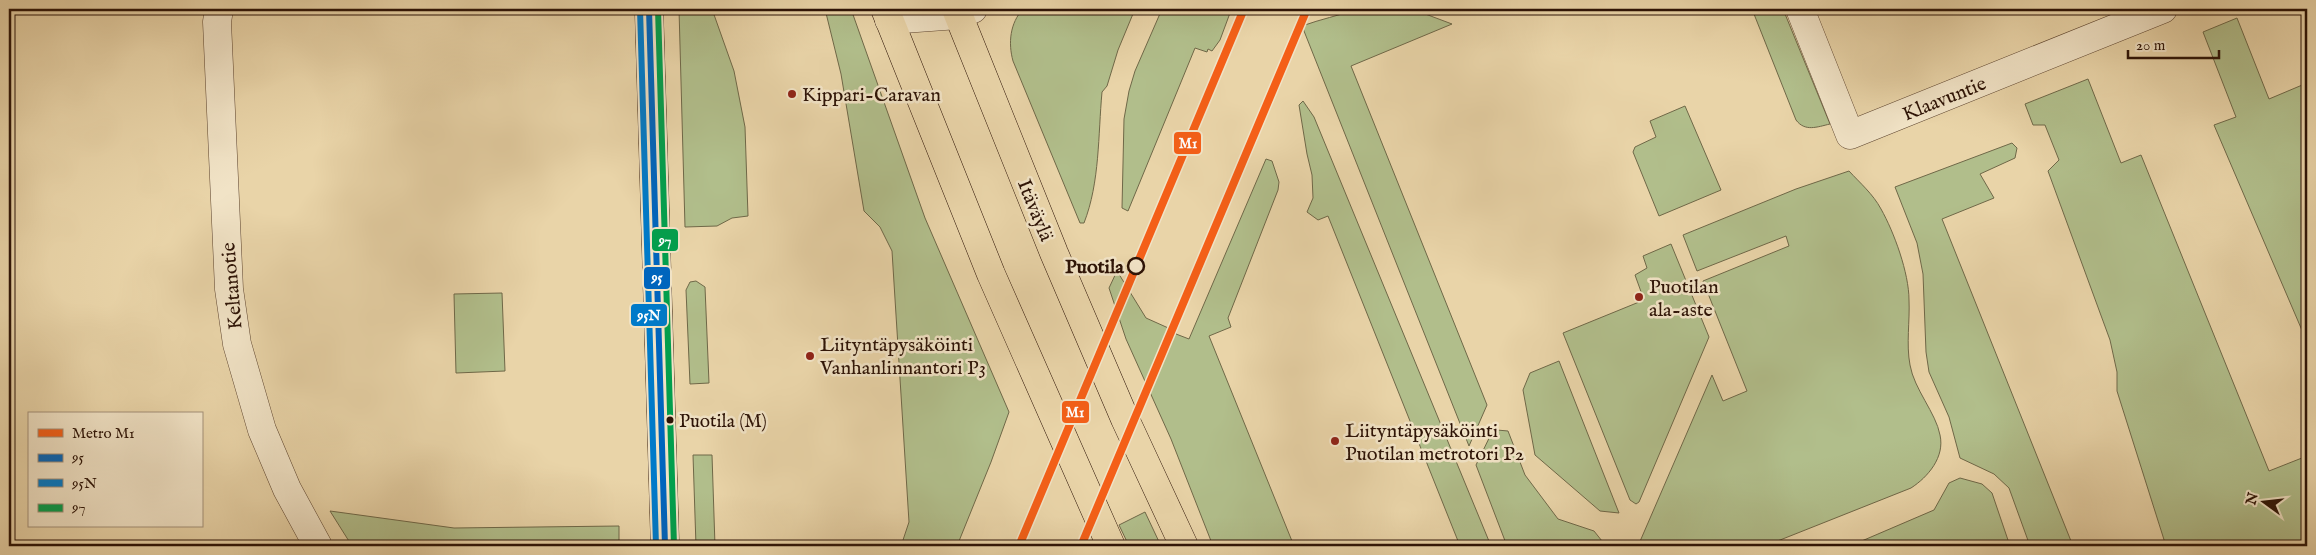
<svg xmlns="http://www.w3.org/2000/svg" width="2316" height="555" font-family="'IM FELL English',serif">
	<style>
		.green { fill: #b1be8b; stroke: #6f6848 }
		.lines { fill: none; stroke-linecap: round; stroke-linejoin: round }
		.minor-casing { stroke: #5c432e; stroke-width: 29 }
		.secondary-casing { stroke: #2d1306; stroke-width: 29 }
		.primary-casing { stroke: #2d1306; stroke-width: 29 }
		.minor { stroke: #f1e3c6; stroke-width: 28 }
		.secondary { stroke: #f1e3c6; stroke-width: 28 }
		.primary { stroke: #e9d4a8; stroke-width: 28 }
		.bus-1-casing { stroke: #f1e3c6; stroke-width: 10 }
		.bus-2-casing { stroke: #f1e3c6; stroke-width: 10 }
		.bus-3-casing { stroke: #f1e3c6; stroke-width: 10 }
		.bus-1 { stroke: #0065bd; stroke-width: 6 }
		.bus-2 { stroke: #007ac9; stroke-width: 6 }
		.bus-3 { stroke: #029f4d; stroke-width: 6 }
		.metro-1-casing { stroke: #f1e3c6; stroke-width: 11 }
		.metro-1 { stroke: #f45f18; stroke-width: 8 }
		.poi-dot { fill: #8f2418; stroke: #f1e3c6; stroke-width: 2 }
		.stop-dot { fill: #f1e3c6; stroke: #2d1306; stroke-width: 2.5 }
		.bus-dot { fill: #2d1306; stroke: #f1e3c6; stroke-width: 2 }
		.labels { text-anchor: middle; stroke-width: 5; stroke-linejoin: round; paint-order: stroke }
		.bus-label { font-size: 19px; fill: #2d1306; stroke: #f1e3c6; text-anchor: start }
		.poi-label { font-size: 20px; fill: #2d1306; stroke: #f1e3c6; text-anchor: start }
		.street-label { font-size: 20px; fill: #2d1306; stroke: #f1e3c6 }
		.stop-label { font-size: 20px; font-weight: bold; fill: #2d1306; stroke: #f1e3c6; text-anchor: end }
		.line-badge { stroke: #f1e3c6; stroke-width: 2 }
		.badge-label { font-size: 14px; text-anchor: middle; font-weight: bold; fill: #fff }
	</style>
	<rect width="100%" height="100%" fill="#e9d4a8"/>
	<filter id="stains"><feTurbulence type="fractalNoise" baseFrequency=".004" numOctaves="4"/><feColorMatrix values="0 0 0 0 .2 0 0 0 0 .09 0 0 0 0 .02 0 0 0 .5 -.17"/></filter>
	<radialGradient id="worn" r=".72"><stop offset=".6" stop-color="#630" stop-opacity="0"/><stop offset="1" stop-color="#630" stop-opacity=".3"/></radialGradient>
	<path class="green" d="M679,9H712L734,71L745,127L748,216L732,218L717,226L685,227Z
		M825,9H851L925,218L1009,412L991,462L957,546H901L909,522L892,251L880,227L864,211L841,74Z
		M1023,9H1135L1118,50L1107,86L1102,92C1098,135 1100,182 1084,223H1080L1013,61C1008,43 1010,23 1023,9Z
		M1162,9H1230V13L1220,40L1212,51L1208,49L1207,52L1195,48L1128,211L1122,208L1124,119L1129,91L1135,71Z
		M1357,9H1412L1452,24L1351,66L1487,405L1469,446L1302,26C1321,19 1338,16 1357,9Z
		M1752,9H1783L1830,124C1817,127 1805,132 1796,120Z
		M2237,18L2269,99L2307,83V342L2214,125L2236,117L2203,32Z
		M2088,79L2121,163L2141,155L2269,471L2307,456V546H2166L2117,391V372L2110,340L2048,171L2059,160L2045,125H2033L2025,104Z
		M1303,101L1314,117L1491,546H1460L1328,216L1318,220L1307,212L1313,198L1312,175L1307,154L1299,105Z
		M1685,106L1721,190L1659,216L1633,152L1635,147L1656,137L1650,121Z
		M2012,143L2017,148L2015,158L1980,174L1994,198L1942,219L2073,546H2030L2009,488L1994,474L1960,458L1949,417L1929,372L1926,352L1923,274L1917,243L1895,187Z
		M1266,159L1272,161L1279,182L1278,190L1228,318L1231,327L1209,336L1294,546H1213L1171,439L1126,339L1109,288L1117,271L1146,318L1175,331L1176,334L1189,339Z
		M1849,171C1860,183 1873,194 1881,209C1894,232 1909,273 1909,300C1910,321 1906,344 1910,365C1914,389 1936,413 1940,435C1945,457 1928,477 1911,488L1765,546H1638L1712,375L1723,401L1747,391L1703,281L1789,246L1786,236L1697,271L1683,235L1796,189Z
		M1671,244L1709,337L1639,502L1636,504L1630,500L1563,333L1644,300L1635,275L1647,268L1643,256Z
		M696,281L705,287L709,383L690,384L686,290L690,282Z
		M502,293L505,371L456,373L454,294Z
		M1559,361L1619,513L1600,511L1535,455L1523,390L1530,373Z
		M1495,426L1497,430L1508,431L1525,475L1558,519L1594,531L1606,546H1507L1476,465Z
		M693,455H712L715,546H696Z
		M1960,478L1982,484L1992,493L2010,546H1850L1934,510L1949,483Z
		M330,511L454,528L619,526V546H352Z
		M1145,512L1161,546H1129L1119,525Z"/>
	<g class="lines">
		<defs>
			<path id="minor" d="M219,9L217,22L229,289L237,344L262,430L287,489L318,546
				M1800,9L1850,135L2163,9
				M889,20L958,15L973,9"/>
			<path id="secondary" d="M649,9L665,546"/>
			<path id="primary" d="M885,9L991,274L1111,546
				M956,9L1054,253L1125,419L1184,546"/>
		</defs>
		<use href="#minor" class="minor-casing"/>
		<use href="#secondary" class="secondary-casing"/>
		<use href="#primary" class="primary-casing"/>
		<use href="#minor" class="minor"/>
		<use href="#secondary" class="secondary"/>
		<use href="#primary" class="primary"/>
		<defs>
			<path id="bus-1" d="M649,9L665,546"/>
			<path id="bus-2" d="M640,9L656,546"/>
			<path id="bus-3" d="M658,9L674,546"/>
		</defs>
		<use href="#bus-1" class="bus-1-casing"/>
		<use href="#bus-2" class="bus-2-casing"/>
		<use href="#bus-3" class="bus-3-casing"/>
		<use href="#bus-1" class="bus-1"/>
		<use href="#bus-2" class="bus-2"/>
		<use href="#bus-3" class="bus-3"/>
		<defs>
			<path id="metro-1" d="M1019,546L1244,9
				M1081,546L1307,9"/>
		</defs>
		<use href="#metro-1" class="metro-1-casing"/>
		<use href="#metro-1" class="metro-1"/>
	</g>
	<g class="poi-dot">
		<circle cx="792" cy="94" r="5"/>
		<circle cx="1639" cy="297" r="5"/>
		<circle cx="810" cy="356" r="5"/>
		<circle cx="1335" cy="441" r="5"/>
	</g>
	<circle class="stop-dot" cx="1136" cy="266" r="8"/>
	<circle class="bus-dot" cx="670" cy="420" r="4.5"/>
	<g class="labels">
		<g class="bus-label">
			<text x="679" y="427">Puotila (M)</text>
		</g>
		<g class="poi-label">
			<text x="802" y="101">Kippari-Caravan</text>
			<text x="1649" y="293">Puotilan<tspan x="1649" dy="23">ala-aste</tspan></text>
			<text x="820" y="351">Liityntäpysäköinti<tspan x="820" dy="23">Vanhanlinnantori P3</tspan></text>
			<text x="1345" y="437">Liityntäpysäköinti<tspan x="1345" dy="23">Puotilan metrotori P2</tspan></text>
		</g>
		<g class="street-label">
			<text transform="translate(1944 98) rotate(-22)" y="7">Klaavuntie</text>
			<text transform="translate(1036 210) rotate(68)" y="7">Itäväylä</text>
			<text transform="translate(231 286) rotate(-95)" y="7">Keltanotie</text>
		</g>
		<g class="stop-label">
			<text x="1124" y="273">Puotila</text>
		</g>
	</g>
	<g class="line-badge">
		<rect x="1173" y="131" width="29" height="24" rx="5" fill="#f45f18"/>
		<rect x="651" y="228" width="28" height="24" rx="5" fill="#029f4d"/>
		<rect x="643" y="266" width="28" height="24" rx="5" fill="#0065bd"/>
		<rect x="630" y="303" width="38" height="24" rx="5" fill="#007ac9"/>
		<rect x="1061" y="400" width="29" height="24" rx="5" fill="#f45f18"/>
	</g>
	<g class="badge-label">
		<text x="1188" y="148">M1</text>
		<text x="665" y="245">97</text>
		<text x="657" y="282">95</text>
		<text x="649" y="320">95N</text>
		<text x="1075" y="417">M1</text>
	</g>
	<rect width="2316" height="555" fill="none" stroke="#e9d4a8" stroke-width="30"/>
	<rect x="10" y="10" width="2296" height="535" fill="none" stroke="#2d1306" stroke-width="2.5"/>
	<rect x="15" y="15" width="2286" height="525" fill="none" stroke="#2d1306"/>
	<rect x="28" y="412" width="175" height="115" fill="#f1e3c6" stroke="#a39079"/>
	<rect x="38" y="429" width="25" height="8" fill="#f45f18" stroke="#a39079"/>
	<text x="72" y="438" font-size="15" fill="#2d1306">Metro M1</text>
	<rect x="38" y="454" width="25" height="8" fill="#0065bd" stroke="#a39079"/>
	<text x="72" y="462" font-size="15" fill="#2d1306">95</text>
	<rect x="38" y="479" width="25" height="8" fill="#007ac9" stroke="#a39079"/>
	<text x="72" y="488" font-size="15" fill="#2d1306">95N</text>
	<rect x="38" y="504" width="25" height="8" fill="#029f4d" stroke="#a39079"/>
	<text x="72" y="512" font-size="15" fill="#2d1306">97</text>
	<g transform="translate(2264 502) rotate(285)" stroke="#f1e3c6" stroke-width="4" paint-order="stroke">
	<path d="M0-4L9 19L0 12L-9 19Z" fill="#2d1306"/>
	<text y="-8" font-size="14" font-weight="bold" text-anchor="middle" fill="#2d1306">N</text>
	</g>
	<path d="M2128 50v8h91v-8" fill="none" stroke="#2d1306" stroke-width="2.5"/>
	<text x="2136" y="50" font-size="15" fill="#2d1306" stroke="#f1e3c6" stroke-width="4" paint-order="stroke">20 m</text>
	<rect width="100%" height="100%" filter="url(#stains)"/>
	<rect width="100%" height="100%" fill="url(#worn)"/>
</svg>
